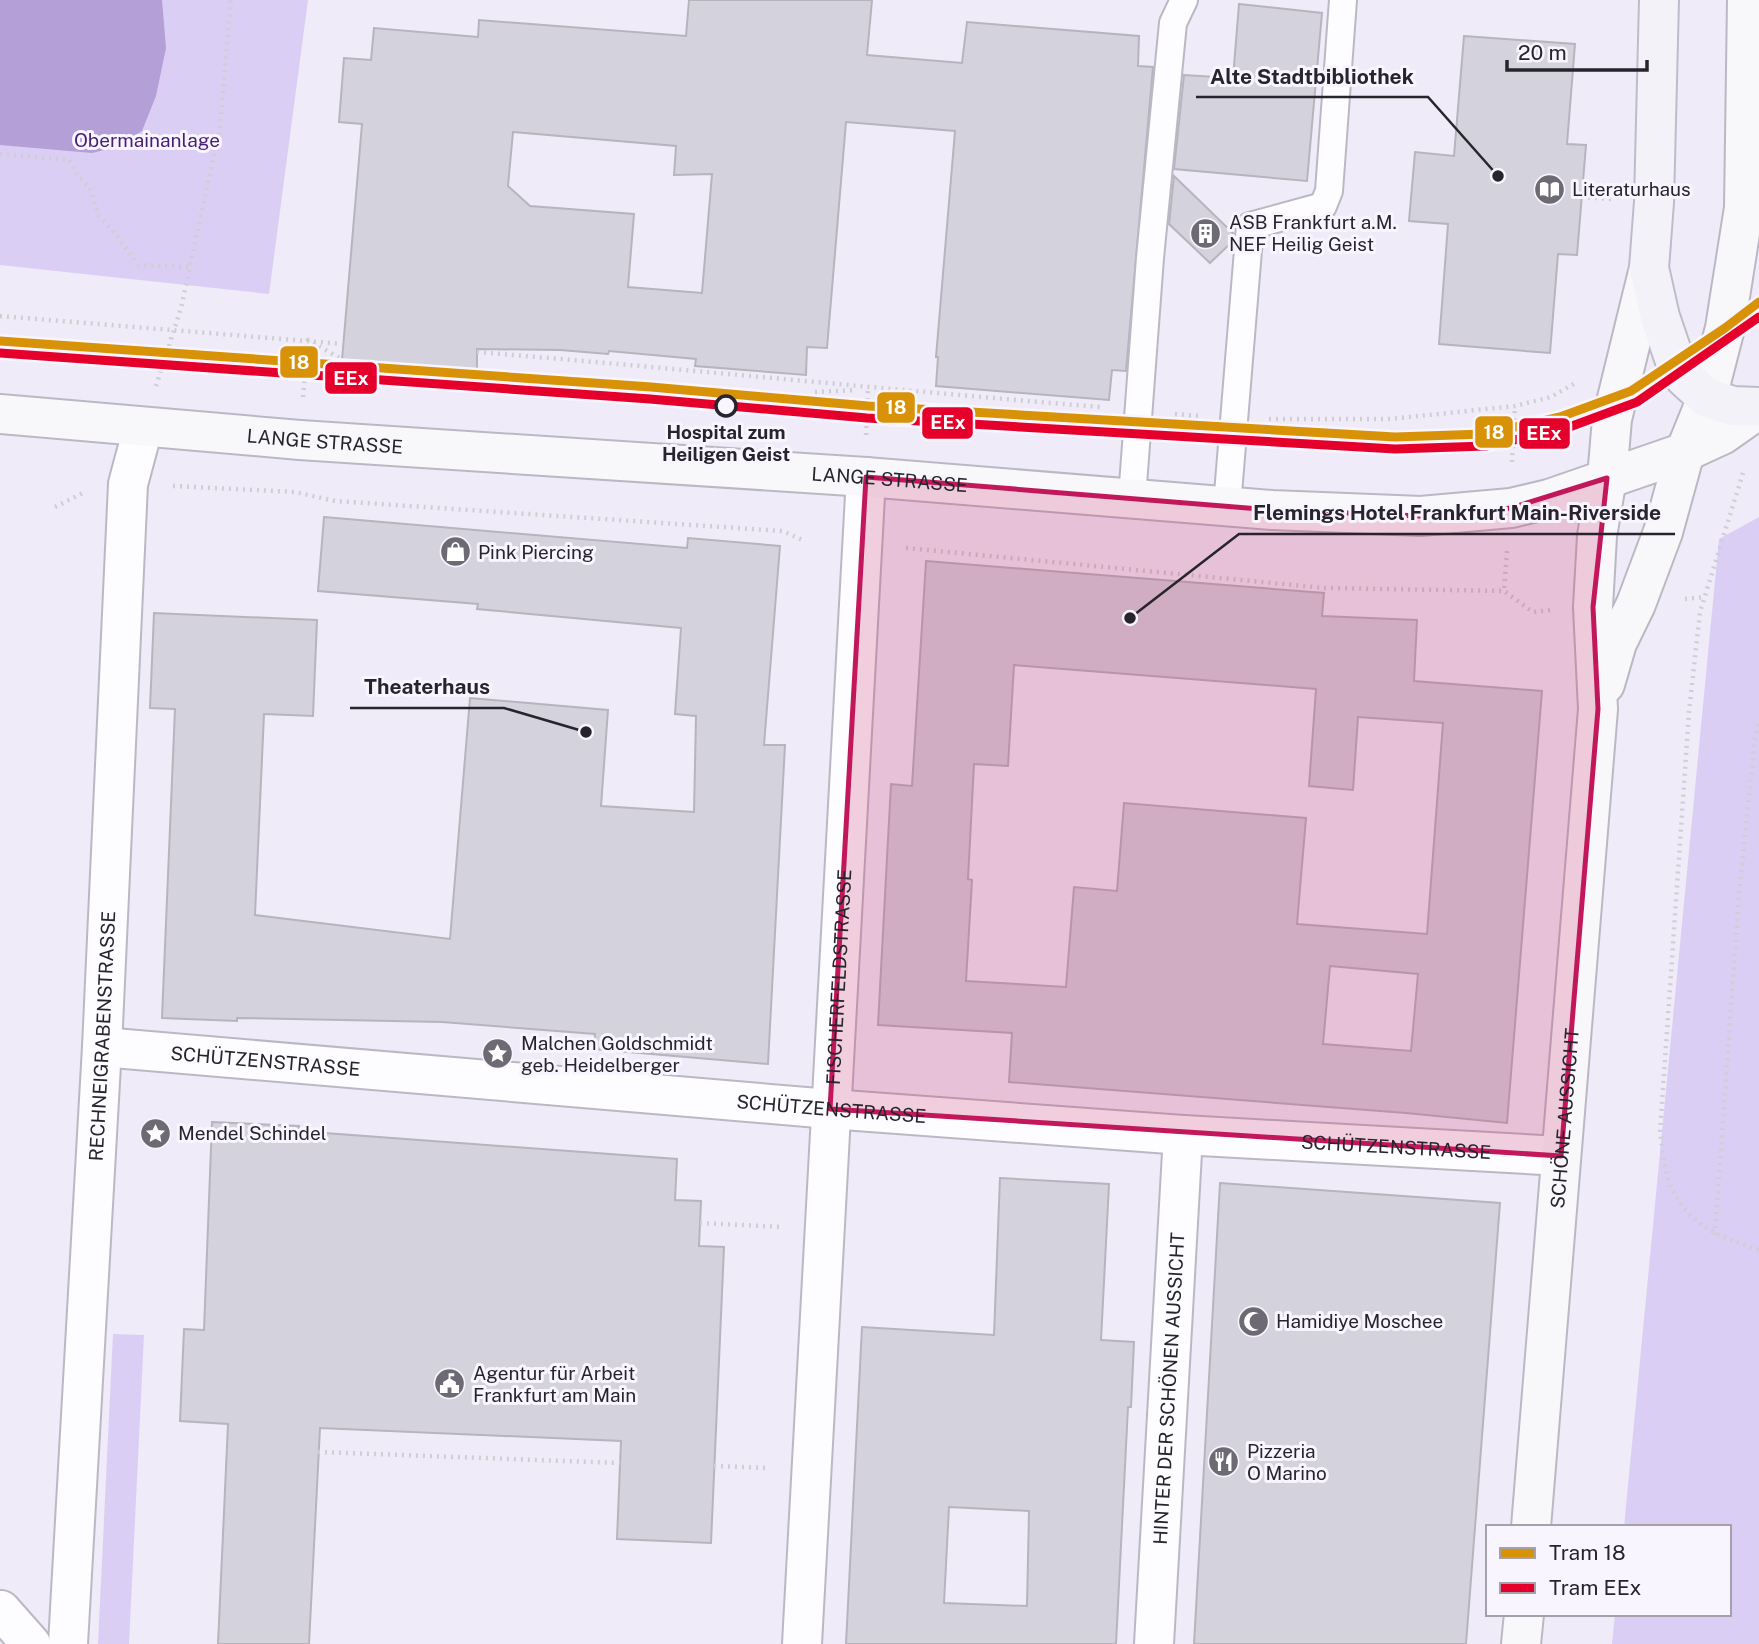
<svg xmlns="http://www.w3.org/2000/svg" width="1759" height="1644" font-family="'Public Sans',sans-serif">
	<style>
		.green { fill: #dbcef5 }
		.water { fill: #b4a0d6 }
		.building { fill: #d4d2dc; stroke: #b7b4be; stroke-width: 2; fill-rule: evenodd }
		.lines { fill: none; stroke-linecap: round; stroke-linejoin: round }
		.service-casing { stroke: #bcb8c3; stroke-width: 30 }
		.pedestrian-casing { stroke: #bcb8c3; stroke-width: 42 }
		.minor-casing { stroke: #bcb8c3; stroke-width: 42 }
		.secondary-casing { stroke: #bcb8c3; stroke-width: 42 }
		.primary-casing { stroke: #c0bbca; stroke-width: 42 }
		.path { stroke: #cfced2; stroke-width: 4.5; stroke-dasharray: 2 5; stroke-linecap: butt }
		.service { stroke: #fdfcfe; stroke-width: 26 }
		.pedestrian { stroke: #fdfcfe; stroke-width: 38 }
		.minor { stroke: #fdfcfe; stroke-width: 38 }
		.secondary { stroke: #f8f8fb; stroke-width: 38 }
		.primary { stroke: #f4f2f9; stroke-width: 38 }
		.tram-1-casing { stroke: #f8f5ff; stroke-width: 14 }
		.tram-2-casing { stroke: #f8f5ff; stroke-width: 14 }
		.tram-1 { stroke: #d89207; stroke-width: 9 }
		.tram-2 { stroke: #e4002b; stroke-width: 9 }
		.marked { fill: #c2185b; fill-opacity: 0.2; stroke: #c2185b; stroke-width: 5; stroke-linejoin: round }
		.stop-dot { fill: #f8f5ff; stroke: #27242d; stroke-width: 3.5 }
		.labels { text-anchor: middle; stroke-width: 6; stroke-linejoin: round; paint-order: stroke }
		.park-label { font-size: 19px; fill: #461f75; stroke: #f8f5ff }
		.poi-label { font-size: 19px; fill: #27242d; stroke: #f8f5ff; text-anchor: start }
		.stop-label { font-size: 19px; font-weight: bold; fill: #27242d; stroke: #f8f5ff }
		.street-label { font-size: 19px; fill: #27242d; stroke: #f8f5ff }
		.leader { fill: none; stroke: #27242d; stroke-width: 2.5 }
		.callout-dot { fill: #27242d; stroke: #f8f5ff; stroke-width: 2.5 }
		.callout-label { font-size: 21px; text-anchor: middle; font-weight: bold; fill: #27242d; stroke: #f8f5ff; stroke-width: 6; stroke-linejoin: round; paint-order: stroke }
		.line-badge { stroke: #f8f5ff; stroke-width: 2.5 }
		.badge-label { font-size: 19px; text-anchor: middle; font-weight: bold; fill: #fff }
	</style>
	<rect width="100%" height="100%" fill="#efebf8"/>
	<path class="green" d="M0,0H308L269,294L0,265Z
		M1759,517V1644H1612L1615,1614H1729V1527H1624L1719,539Z
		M113,1334L144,1335L129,1644H98Z"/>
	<path class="water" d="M0,0H162L166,48L156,96L142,131L117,147L92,153L0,145Z"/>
	<path class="building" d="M689,0H872L867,55L962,63L967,22L1139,36L1138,66L1153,67L1126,371L1112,370L1109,400L936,386L938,357H936L955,131L846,122L827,348L807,347L806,375L695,366L696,359L609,351L608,354L560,350L477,349V371L342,360L362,124L339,122L344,58L371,60L374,28L478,37L479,20L686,36ZM513,132L676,146L674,175L712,174L702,293L628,287L634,214L530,206L508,186Z
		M1239,4L1322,13L1307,181L1174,169L1184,75L1233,78Z
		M1464,36L1575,44L1567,144L1586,145L1577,255L1558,254L1550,353L1439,344L1448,224L1409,221L1415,152L1454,156Z
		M1174,176L1234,234L1233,241L1210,263L1169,224Z
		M324,517L687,548L688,538L780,546L764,745H785L768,1064L594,1049L595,1034L442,1022L237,1018V1021L162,1018L175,709L150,708L154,613L317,620L313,716L264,714L255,915L450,939L470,698L608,710L601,806L694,812L696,716L675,714L681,628L477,609L478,604L318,591Z
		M926,561L1324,593L1322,616L1417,620L1414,681L1542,691L1507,1123L1406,1113L1009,1082L1012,1033L878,1025L891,784L912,786ZM1014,665L1316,689L1309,786L1353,790L1358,717L1443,723L1427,934L1297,924L1306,818L1124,803L1117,891L1074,887L1066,987L966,981L972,880L968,879L974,764L1008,766ZM1330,966L1418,974L1411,1051L1323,1044Z
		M212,1122L299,1126L298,1131L677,1159L675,1200L701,1201L699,1246L724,1247L711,1543L617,1539L621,1441L320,1428L309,1644H218L228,1424L180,1421L184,1329L204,1330Z
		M1000,1178L1109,1184L1101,1340L1134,1342L1131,1407H1128L1116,1644H846L862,1327L994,1335ZM949,1507L1029,1511L1027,1606L944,1603Z
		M1220,1183L1500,1203L1466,1644H1194Z"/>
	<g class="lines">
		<defs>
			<path id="service" d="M1132,498L1150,258L1173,23L1184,0
				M1227,506L1250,226L1323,206L1329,191L1343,0"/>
			<path id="pedestrian" d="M1,1610L31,1644"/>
			<g id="minor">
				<path id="s1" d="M102,1047L830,1109L1183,1135L1561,1156"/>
				<path id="s2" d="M68,1644L102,1047L128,484L143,428"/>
				<path id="s3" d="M802,1644L866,477"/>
				<path id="s4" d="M1154,1644L1183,1135"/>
			</g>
			<g id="secondary">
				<path id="s5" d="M0,414L300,440L866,477L1272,510L1421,516L1511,508L1549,499L1685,452L1722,435L1759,409"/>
				<path d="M1605,684L1617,643L1636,604L1663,532L1685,452L1707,398L1725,328L1744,208L1747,0"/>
				<path id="s6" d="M1531,1527L1598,709L1593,607L1597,536L1607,478L1612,419L1649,268"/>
				<path d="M1521,1644L1524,1614"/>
			</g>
			<path id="primary" d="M1659,0L1654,202L1649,268L1660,317L1675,361L1685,378L1707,398L1733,406L1759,407"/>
		</defs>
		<use href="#service" class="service-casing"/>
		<use href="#pedestrian" class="pedestrian-casing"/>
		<use href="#minor" class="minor-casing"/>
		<use href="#secondary" class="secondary-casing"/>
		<use href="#primary" class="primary-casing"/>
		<path class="path" d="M0,154L69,160L78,176L90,188L99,216L116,234L138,265L190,267
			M1581,197L1612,199
			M0,316L343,344
			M477,352C685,369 892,390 1100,407
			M156,386L181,308L220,127L231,0
			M815,392L856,390
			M303,397L308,340L343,360
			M1175,414L1198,416
			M1269,419H1390L1515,406L1551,397L1577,382
			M866,435L868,389
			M1512,462L1515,406
			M1743,473L1700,612L1689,712L1660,1133C1663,1150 1664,1172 1671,1187C1690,1227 1721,1237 1759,1250
			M173,486L295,492L335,501L782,531L805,541
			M55,507L85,492
			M906,548L1325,588L1504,591
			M1507,551L1504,591L1533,612L1551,610
			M1685,599L1705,597
			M700,1223L783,1227
			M1715,1235L1739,894L1755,738L1759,724
			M318,1452L620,1463
			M714,1466L768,1468"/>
		<use href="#service" class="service"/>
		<use href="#pedestrian" class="pedestrian"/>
		<use href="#minor" class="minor"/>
		<use href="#secondary" class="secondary"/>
		<use href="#primary" class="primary"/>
		<defs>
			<path id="tram-1" d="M0,341L651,387L868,406L1395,437L1484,434L1560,417L1631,391L1725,328L1759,302"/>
			<path id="tram-2" d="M0,353L650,399L867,418L1395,449L1486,446L1564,429L1637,402L1759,317"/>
		</defs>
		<use href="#tram-1" class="tram-1-casing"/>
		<use href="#tram-2" class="tram-2-casing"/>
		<use href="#tram-1" class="tram-1"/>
		<use href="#tram-2" class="tram-2"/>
	</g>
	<path class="marked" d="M866,477L1272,510L1421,516L1511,508L1607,478L1593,607L1598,709L1561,1156L830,1109Z"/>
	<defs>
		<symbol id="library-disc" viewBox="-11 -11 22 22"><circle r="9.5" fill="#6d6a74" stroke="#f8f5ff"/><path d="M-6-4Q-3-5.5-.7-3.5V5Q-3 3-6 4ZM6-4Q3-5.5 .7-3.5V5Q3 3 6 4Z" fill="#fff"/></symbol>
		<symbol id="building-disc" viewBox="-11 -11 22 22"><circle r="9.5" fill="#6d6a74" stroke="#f8f5ff"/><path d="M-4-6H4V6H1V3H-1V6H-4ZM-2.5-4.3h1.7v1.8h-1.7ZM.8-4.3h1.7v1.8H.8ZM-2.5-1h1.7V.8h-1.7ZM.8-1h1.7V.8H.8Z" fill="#fff"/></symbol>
		<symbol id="shop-disc" viewBox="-11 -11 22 22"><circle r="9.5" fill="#6d6a74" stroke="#f8f5ff"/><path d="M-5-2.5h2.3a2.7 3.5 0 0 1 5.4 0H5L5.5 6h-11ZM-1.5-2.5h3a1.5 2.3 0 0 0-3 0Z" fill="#fff"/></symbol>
		<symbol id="sight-disc" viewBox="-11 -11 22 22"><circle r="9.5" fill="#6d6a74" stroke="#f8f5ff"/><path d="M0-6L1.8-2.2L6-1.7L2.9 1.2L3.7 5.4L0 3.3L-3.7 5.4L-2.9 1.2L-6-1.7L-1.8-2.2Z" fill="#fff"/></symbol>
		<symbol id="mosque-disc" viewBox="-11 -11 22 22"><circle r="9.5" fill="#6d6a74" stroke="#f8f5ff"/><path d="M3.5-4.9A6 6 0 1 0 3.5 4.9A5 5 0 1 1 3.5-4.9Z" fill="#fff"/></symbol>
		<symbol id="civic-disc" viewBox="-11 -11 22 22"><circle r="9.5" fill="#6d6a74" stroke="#f8f5ff"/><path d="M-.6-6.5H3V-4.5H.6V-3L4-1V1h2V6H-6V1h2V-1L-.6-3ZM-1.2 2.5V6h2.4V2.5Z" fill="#fff"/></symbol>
		<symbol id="restaurant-disc" viewBox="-11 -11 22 22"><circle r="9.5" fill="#6d6a74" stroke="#f8f5ff"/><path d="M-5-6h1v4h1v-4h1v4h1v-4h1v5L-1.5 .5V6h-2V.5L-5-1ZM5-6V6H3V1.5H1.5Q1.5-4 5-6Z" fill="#fff"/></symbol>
	</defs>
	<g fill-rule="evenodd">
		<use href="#library-disc" x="1532" y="172" width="35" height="35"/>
		<use href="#building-disc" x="1188" y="216" width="35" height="35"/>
		<use href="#shop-disc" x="438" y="534" width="35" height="35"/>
		<use href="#sight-disc" x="480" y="1036" width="35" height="35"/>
		<use href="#sight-disc" x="138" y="1116" width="35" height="35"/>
		<use href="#mosque-disc" x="1236" y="1304" width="35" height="35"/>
		<use href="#civic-disc" x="432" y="1366" width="35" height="35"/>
		<use href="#restaurant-disc" x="1206" y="1444" width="35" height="35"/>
	</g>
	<circle class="stop-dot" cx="726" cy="406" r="10"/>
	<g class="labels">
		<g class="park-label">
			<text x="147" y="147">Obermainanlage</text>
		</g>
		<g class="poi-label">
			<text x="1572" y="196">Literaturhaus</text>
			<text x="1229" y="229">ASB Frankfurt a.M.<tspan x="1229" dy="22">NEF Heilig Geist</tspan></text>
			<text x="478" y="559">Pink Piercing</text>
			<text x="521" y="1050">Malchen Goldschmidt<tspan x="521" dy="22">geb. Heidelberger</tspan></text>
			<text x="178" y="1140">Mendel Schindel</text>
			<text x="1276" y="1328">Hamidiye Moschee</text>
			<text x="473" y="1380">Agentur für Arbeit<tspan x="473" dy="22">Frankfurt am Main</tspan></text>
			<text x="1247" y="1458">Pizzeria<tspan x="1247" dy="22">O Marino</tspan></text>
		</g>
		<g class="stop-label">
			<text x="726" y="439">Hospital zum<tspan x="726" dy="22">Heiligen Geist</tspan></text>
		</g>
		<g class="street-label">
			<text dy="7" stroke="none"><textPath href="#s5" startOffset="326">LANGE STRASSE</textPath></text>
			<text dy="7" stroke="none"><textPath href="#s5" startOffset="892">LANGE STRASSE</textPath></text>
			<text dy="7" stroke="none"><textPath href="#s3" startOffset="668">FISCHERFELDSTRASSE</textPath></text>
			<text dy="7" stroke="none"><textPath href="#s2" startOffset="609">RECHNEIGRABENSTRASSE</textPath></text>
			<text dy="7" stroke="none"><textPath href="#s1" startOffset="164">SCHÜTZENSTRASSE</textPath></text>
			<text dy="7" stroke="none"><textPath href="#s1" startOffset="732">SCHÜTZENSTRASSE</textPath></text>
			<text dy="7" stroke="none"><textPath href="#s6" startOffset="410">SCHÖNE AUSSICHT</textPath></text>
			<text dy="7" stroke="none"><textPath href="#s1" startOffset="1298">SCHÜTZENSTRASSE</textPath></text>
			<text dy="7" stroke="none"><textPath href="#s4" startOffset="256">HINTER DER SCHÖNEN AUSSICHT</textPath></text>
		</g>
	</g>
	<path class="leader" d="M1498 176L1428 97H1196M1130 618L1239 534H1675M586 732L504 708H350"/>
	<g class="callout-dot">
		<circle cx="1498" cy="176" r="7"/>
		<circle cx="1130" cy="618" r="7"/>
		<circle cx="586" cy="732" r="7"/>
	</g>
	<g class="callout-label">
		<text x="1312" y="84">Alte Stadtbibliothek</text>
		<text x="1457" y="520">Flemings Hotel Frankfurt Main-Riverside</text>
		<text x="427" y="694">Theaterhaus</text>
	</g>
	<g class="line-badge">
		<rect x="279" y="345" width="40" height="34" rx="7" fill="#d89207"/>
		<rect x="324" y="361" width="54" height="34" rx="7" fill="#e4002b"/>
		<rect x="876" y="391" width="40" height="33" rx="7" fill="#d89207"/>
		<rect x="921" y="406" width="53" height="34" rx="7" fill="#e4002b"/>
		<rect x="1474" y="415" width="40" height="34" rx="7" fill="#d89207"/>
		<rect x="1518" y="417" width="53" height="33" rx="7" fill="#e4002b"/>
	</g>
	<g class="badge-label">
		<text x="299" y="369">18</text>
		<text x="351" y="385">EEx</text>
		<text x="896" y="414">18</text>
		<text x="948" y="429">EEx</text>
		<text x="1494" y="439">18</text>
		<text x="1544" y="440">EEx</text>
	</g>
	<rect x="1486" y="1525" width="245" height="91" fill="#f8f5ff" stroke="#a4a1ab" stroke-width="2"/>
	<rect x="1500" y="1548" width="35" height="10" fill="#d89207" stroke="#a4a1ab" stroke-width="2"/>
	<text x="1549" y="1560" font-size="21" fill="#27242d">Tram 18</text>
	<rect x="1500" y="1583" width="35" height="10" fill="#e4002b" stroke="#a4a1ab" stroke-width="2"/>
	<text x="1549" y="1595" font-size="21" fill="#27242d">Tram EEx</text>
	<path d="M1507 60v10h140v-10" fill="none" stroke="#27242d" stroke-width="3.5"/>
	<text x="1518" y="60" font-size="21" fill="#27242d" stroke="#f8f5ff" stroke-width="5" paint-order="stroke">20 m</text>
</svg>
